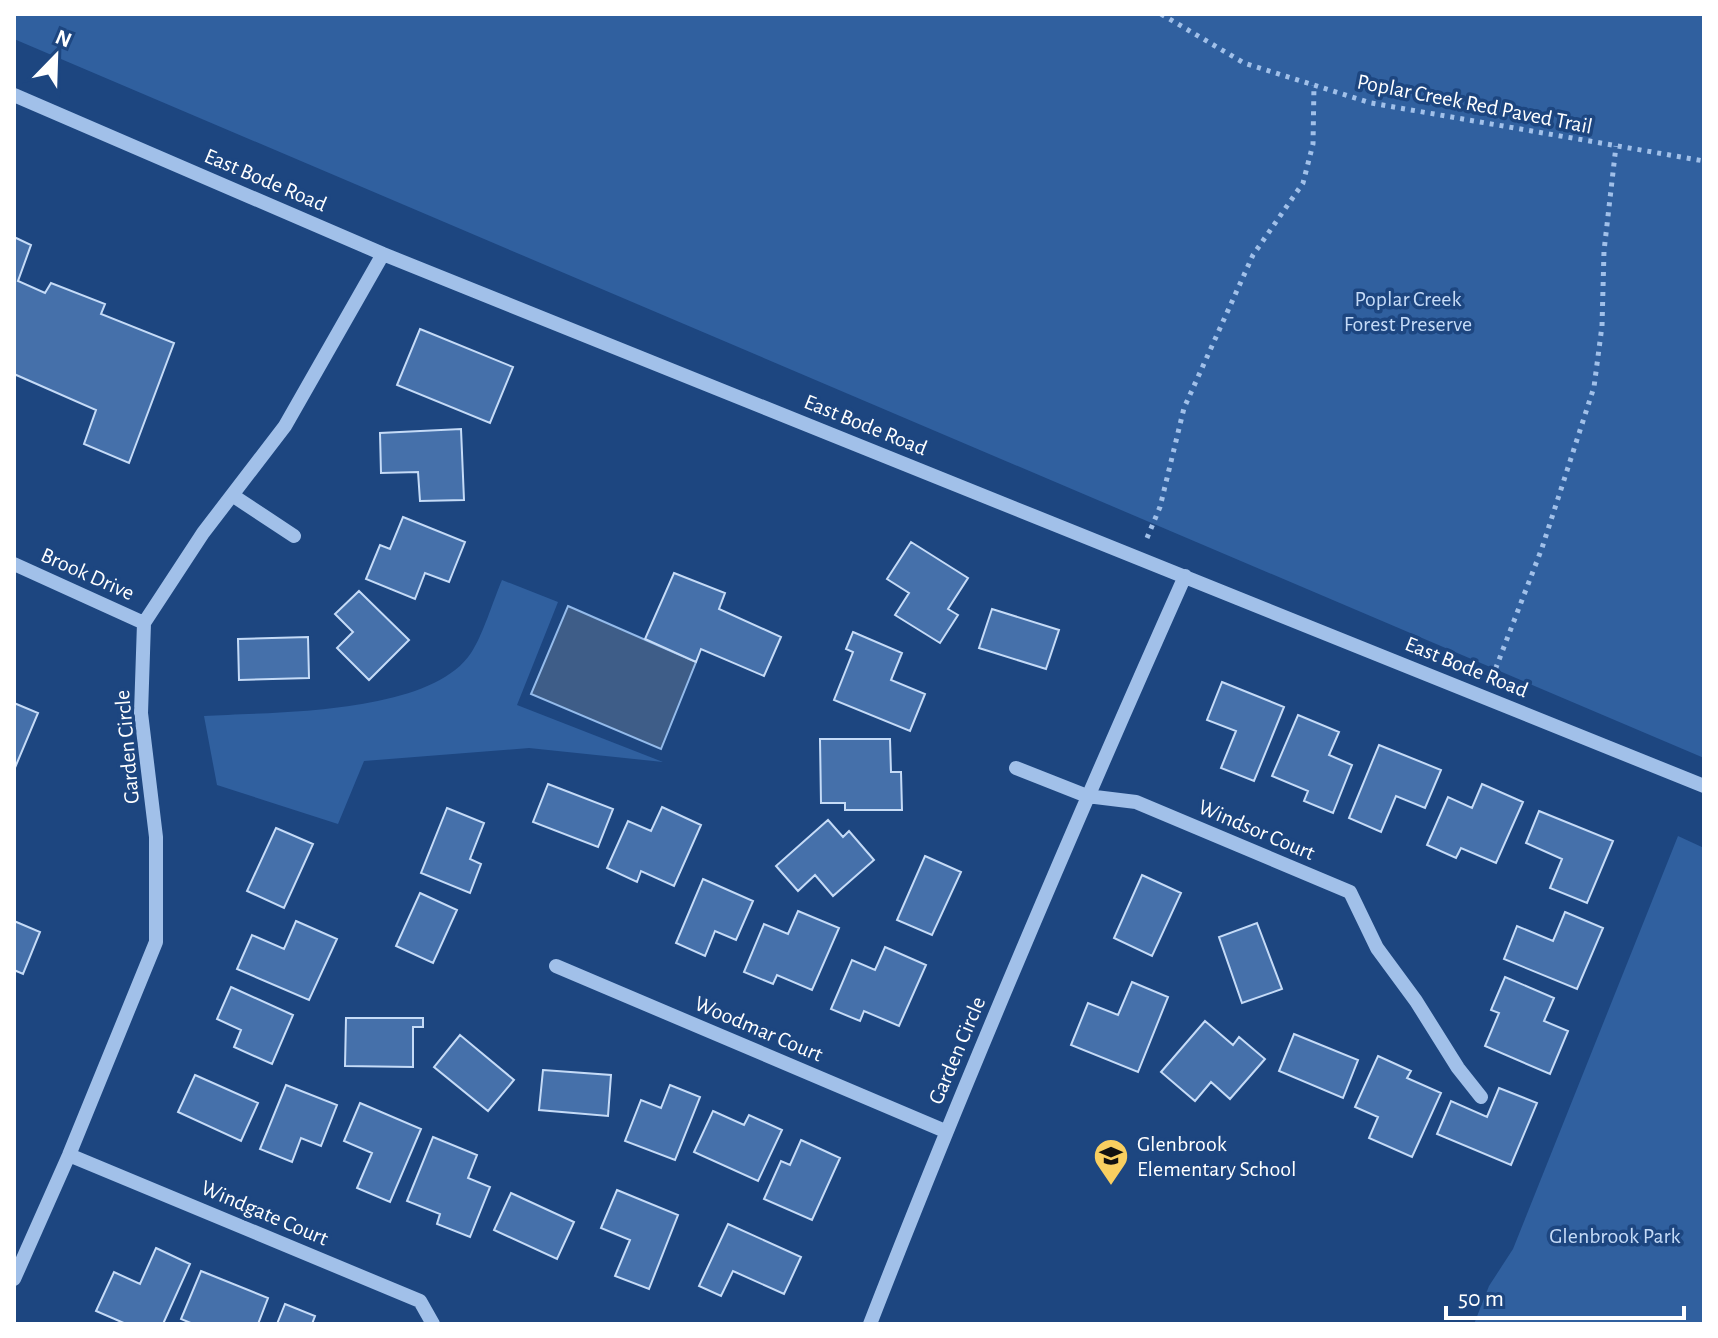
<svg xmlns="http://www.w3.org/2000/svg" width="1718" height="1338" font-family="'Alegreya Sans',sans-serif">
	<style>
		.green { fill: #30609f }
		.water { fill: #3e5d88; stroke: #94bbeb; stroke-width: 2 }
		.building { fill: #4570aa; stroke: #c5dbf7; stroke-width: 2 }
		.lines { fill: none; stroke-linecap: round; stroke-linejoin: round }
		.path { stroke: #a1c0e9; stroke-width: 5; stroke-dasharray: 4 6; stroke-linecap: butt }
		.minor { stroke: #a1c0e9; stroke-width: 14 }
		.labels { text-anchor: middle; stroke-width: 7; stroke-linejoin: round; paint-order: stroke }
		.street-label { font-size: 22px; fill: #fff; stroke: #1d4680 }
		.park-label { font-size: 22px; fill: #c5dbf7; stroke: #1d4680 }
		.poi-label { font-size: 22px; fill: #fff; stroke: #1d4680; text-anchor: start }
	</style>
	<rect width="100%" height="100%" fill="#1d4680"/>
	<path class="green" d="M14,14H1704V758L14,39Z
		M502,580L558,602L517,705L663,762L529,748L364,761L338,824L217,785L204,716C272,712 430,715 471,653C483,635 493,601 502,580Z
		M1678,836L1704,848V1324H1474L1489,1286L1513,1249Z"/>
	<path class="water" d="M568,606L696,662L661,749L531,694Z"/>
	<path class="building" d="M14,237L31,245L18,281L45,293L51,283L105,304L101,314L174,343L129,463L84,444L96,410L14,374Z
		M420,329L513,367L490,423L397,385Z
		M461,429L464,500L420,501L418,472L381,473L380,433Z
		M403,517L465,542L449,582L425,573L415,599L366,579L380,545L390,549Z
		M911,542L968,578L948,609L958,615L940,643L895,615L909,593L887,579Z
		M674,573L725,593L719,609L781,637L764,676L701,649L696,662L645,639Z
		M359,591L409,640L369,680L337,648L353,632L335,614Z
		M992,609L1059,630L1046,669L979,648Z
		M853,632L902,653L891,680L925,694L910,731L834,700L853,652L846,649Z
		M308,637L309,678L239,680L238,639Z
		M1222,682L1284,707L1254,781L1221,768L1236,731L1207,720Z
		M14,703L38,713L14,770Z
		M1298,715L1339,732L1329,755L1352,765L1333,813L1304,801L1308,791L1272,776Z
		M820,739H890L891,772H901L902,810H845V803H821Z
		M1379,745L1441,770L1425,808L1396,796L1381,832L1349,818Z
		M548,784L613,809L598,847L533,822Z
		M1482,784L1523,802L1496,863L1461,848L1456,858L1427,845L1448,797L1472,808Z
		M662,807L701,825L674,886L641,871L637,882L607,868L628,821L651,831Z
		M447,808L484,823L470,859L481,864L470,893L421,873Z
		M1539,811L1613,841L1587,903L1550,888L1562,859L1526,843Z
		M828,820L843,837L849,831L874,860L833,896L815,875L798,891L776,866Z
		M276,828L313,844L284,908L247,891Z
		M925,856L961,872L932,935L897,920Z
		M1142,875L1181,893L1152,956L1114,938Z
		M703,879L753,901L736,940L715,931L705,956L676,943Z
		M420,893L457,910L433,963L396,946Z
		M798,911L839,928L812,990L777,975L773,984L744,972L764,924L788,934Z
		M1565,912L1603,928L1577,989L1504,959L1517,926L1553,941Z
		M14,921L40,932L23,974L14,970Z
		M296,921L337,939L309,1000L237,969L252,935L284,949Z
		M1257,923L1282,989L1242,1003L1219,937Z
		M885,947L926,965L899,1026L864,1011L860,1021L831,1009L852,960L875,970Z
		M1505,977L1554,998L1544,1021L1568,1031L1550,1074L1485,1046L1499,1013L1491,1010Z
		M1132,982L1168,997L1138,1072L1071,1045L1088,1003L1118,1015Z
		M231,987L293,1015L272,1064L234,1047L241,1030L217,1019Z
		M346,1018H423V1027H413V1067L345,1066Z
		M1205,1021L1233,1045L1239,1037L1265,1059L1230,1099L1211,1082L1195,1101L1161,1072Z
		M1294,1034L1358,1060L1343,1098L1279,1071Z
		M460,1035L514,1080L488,1111L434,1067Z
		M1378,1056L1411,1071L1407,1078L1441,1093L1412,1157L1369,1138L1378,1117L1355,1107Z
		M543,1070L611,1075L608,1116L539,1110Z
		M195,1075L258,1103L241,1141L178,1112Z
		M286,1085L337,1105L321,1146L301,1138L292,1162L260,1149Z
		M670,1085L700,1097L675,1160L625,1141L641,1100L661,1108Z
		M1499,1088L1537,1103L1511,1165L1437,1134L1451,1101L1487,1117Z
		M360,1103L421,1129L390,1202L357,1188L372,1153L344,1141Z
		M713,1111L744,1125L749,1115L782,1130L758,1181L694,1152Z
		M433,1137L477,1155L468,1178L490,1187L470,1237L437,1224L440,1214L407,1201Z
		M801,1140L840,1158L812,1220L764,1199L781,1161L790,1165Z
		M617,1190L678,1215L649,1289L615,1276L630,1240L601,1228Z
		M511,1193L574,1222L557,1259L494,1230Z
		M728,1224L801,1257L784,1294L733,1271L721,1296L699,1286Z
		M156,1248L190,1264L163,1324H126L96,1311L114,1272L140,1284Z
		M201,1271L268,1298L258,1324H193L181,1319Z
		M285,1304L315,1316L312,1324H277Z"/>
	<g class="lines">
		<path class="path" d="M1161,14L1244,63L1371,103L1704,161
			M1147,538L1160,507L1184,408L1253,255L1303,183L1313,144L1314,85
			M1492,678L1542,548L1594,387L1602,326L1604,251L1616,146"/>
		<path class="minor" d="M14,95L383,254L1704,786
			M232,495L294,536
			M14,564L144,623
			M1016,768L1087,796L1136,802L1350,892L1377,948L1416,1001L1458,1068L1481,1097
			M556,966L945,1131
			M69,1155L420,1301L433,1324
			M14,1279L69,1155L156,942V837L141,713L144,623L203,533L285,426L383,254
			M870,1324C968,1072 1075,823 1185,576"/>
	</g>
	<defs>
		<symbol id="school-pin" viewBox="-11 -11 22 30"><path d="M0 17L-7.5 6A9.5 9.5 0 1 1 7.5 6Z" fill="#f9cf60" stroke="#1d4680"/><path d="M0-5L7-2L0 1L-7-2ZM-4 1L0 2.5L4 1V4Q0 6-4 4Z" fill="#111"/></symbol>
	</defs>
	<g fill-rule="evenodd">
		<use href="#school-pin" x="1091" y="1136" width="40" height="54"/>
	</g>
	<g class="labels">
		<g class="street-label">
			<text transform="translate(1475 103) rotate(11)" y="8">Poplar Creek Red Paved Trail</text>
			<text transform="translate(266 179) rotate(23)" y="8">East Bode Road</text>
			<text transform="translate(866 424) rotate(22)" y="8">East Bode Road</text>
			<text transform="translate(88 573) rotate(24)" y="8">Brook Drive</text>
			<text transform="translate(1467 666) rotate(22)" y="8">East Bode Road</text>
			<text transform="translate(126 747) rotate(-95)" y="8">Garden Circle</text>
			<text transform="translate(1257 829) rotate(23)" y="8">Windsor Court</text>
			<text transform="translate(759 1028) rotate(23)" y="8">Woodmar Court</text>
			<text transform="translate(956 1050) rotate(-67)" y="8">Garden Circle</text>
			<text transform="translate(265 1212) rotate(23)" y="8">Windgate Court</text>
		</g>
		<g class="park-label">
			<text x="1408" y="306">Poplar Creek<tspan x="1408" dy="25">Forest Preserve</tspan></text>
			<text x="1615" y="1243">Glenbrook Park</text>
		</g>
		<g class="poi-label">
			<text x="1137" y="1151">Glenbrook<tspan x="1137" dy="25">Elementary School</tspan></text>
		</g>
	</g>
	<rect width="1718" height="1338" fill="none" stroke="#ffffff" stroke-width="32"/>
	<g transform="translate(56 56) rotate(23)" stroke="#1d4680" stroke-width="6" paint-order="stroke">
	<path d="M0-6L14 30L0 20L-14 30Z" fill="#ffffff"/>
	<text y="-12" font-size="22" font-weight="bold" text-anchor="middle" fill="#ffffff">N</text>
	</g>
	<path d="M1446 1306v12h238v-12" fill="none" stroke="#ffffff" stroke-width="4"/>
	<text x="1458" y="1306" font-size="24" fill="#ffffff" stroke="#1d4680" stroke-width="6" paint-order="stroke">50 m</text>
</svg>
